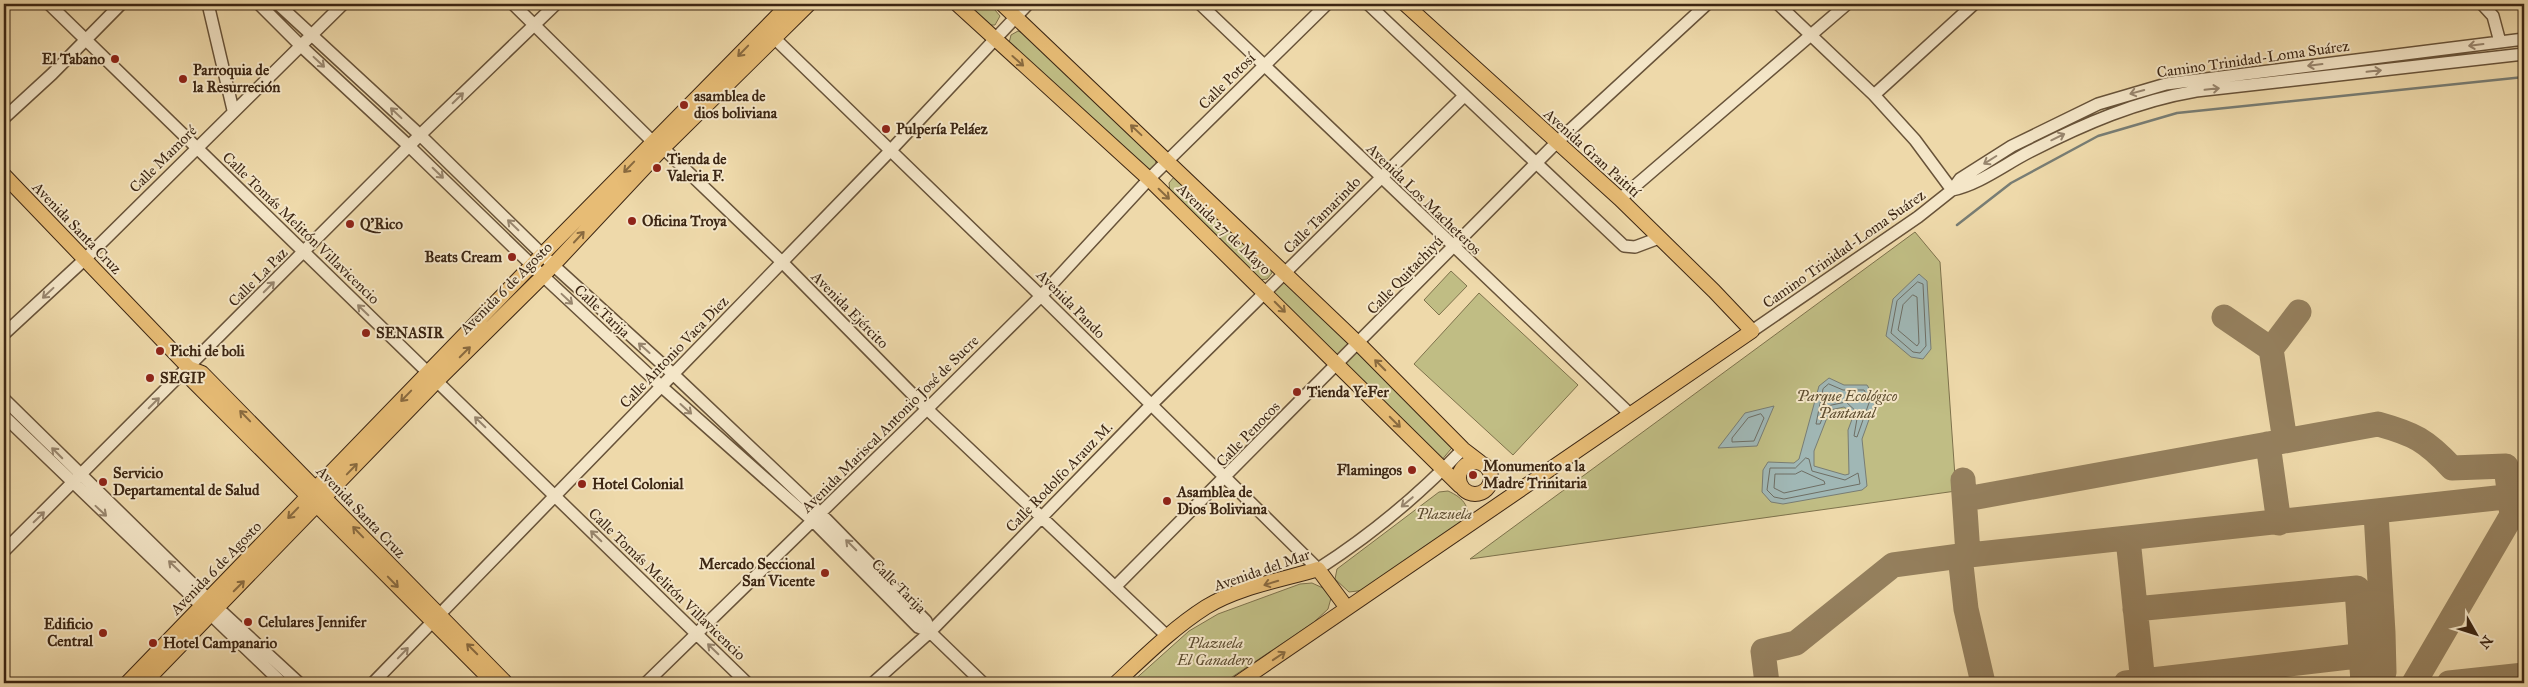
<svg xmlns="http://www.w3.org/2000/svg" width="2528" height="687" font-family="'IM FELL Great Primer',serif">
	<style>
		.green { fill: #c0bd84; stroke: #7e724c }
		.water { fill: #a0b7b5; stroke: #787d74; fill-rule: evenodd }
		.lines { fill: none; stroke-linecap: round; stroke-linejoin: round }
		.shore { stroke: #6e6e64; stroke-width: 1 }
		.stream { stroke: #787d74; stroke-width: 2.5 }
		.taxiway { stroke: #95805e; stroke-width: 25 }
		.minor-casing { stroke: #685339; stroke-width: 14 }
		.major-casing { stroke: #3c2613; stroke-width: 16 }
		.minor { stroke: #f4e6c8; stroke-width: 11 }
		.major { stroke: #e7bc75; stroke-width: 14 }
		.oneway { stroke: #98866e }
		.oneway2 { stroke: #896a3f }
		.poi-dot { fill: #8f2418; stroke: #f4e6c8; stroke-width: 2 }
		.labels { text-anchor: middle; stroke-width: 4; stroke-linejoin: round; paint-order: stroke }
		.poi-label { font-size: 15px; font-weight: bold; fill: #3c2613; stroke: #f4e6c8; text-anchor: start }
		.street-label { font-size: 15px; fill: #3c2613; stroke: #f4e6c8 }
		.park-label { font-size: 15px; font-style: italic; fill: #5d4c2f; stroke: #f4e6c8 }
	</style>
	<rect width="100%" height="100%" fill="#eed9aa"/>
	<filter id="stains"><feTurbulence type="fractalNoise" baseFrequency=".004" numOctaves="4"/><feColorMatrix values="0 0 0 0 .2 0 0 0 0 .09 0 0 0 0 .02 0 0 0 .5 -.17"/></filter>
	<radialGradient id="worn" r=".72"><stop offset=".6" stop-color="#630" stop-opacity="0"/><stop offset="1" stop-color="#630" stop-opacity=".3"/></radialGradient>
	<path class="green" d="M966,4H990L1000,16L995,25H989Z
		M1018,31L1025,34L1156,159L1155,168L1147,172L1009,43L1011,35Z
		M1174,177L1272,267V273L1267,279L1259,280L1170,192L1169,183Z
		M1915,232L1940,262L1956,491L1470,559Z
		M1451,271L1467,286L1439,315L1424,300Z
		M1285,278L1353,343L1336,359L1271,293Z
		M1479,293L1578,385L1513,455L1414,364Z
		M1359,350L1456,443L1440,462L1342,364Z
		M1448,491C1464,498 1472,508 1465,525L1366,590L1349,592L1335,579L1337,569L1439,492Z
		M1312,583L1323,588L1331,598L1328,609L1313,623L1223,683H1131L1189,631L1218,614L1300,584Z"/>
	<path class="water" d="M1919,274L1927,281L1931,349L1923,359L1911,357L1886,336L1893,299Z
		M1829,378L1844,385H1867L1876,400L1862,439L1867,486L1862,490L1783,504L1771,502L1762,492L1763,470L1768,462L1794,463L1799,459L1819,386ZM1844,407L1854,414L1848,430L1849,474L1845,475L1814,466V451L1830,410Z
		M1774,406L1757,446L1718,448L1745,413Z"/>
	<g class="lines">
		<path class="shore" d="M1918,282L1923,284L1926,346L1920,353L1913,352L1891,333L1897,301Z
			M1913,295L1917,297L1919,343L1917,346L1898,330L1903,305Z
			M1829,384L1843,390H1864L1870,400L1857,437L1854,436L1858,413L1846,402L1827,406L1820,424H1816L1823,389Z
			M1761,414L1764,418L1754,441L1732,442V438L1748,418Z
			M1806,458L1809,459L1812,471L1845,480L1858,473L1860,484L1784,499L1774,497L1767,490L1770,468H1795Z
			M1802,471L1824,481L1825,484L1784,493L1774,488L1775,474H1795Z"/>
		<path class="stream" d="M1957,225L2011,183L2098,136L2177,113L2524,77"/>
		<path class="taxiway" d="M2224,317L2271,349
			M2285,441L2271,349L2299,312
			M2268,444L2279,523
			M1963,480L1968,554
			M1966,499L2378,424C2414,434 2426,440 2452,468L2506,466L2512,515L2414,683
			M2376,513L2383,633L2384,672L2381,683
			M2128,539L2143,683
			M2135,609L2357,588L2363,683
			M1767,683L1763,651L1796,643L1893,565L1960,556
			M1983,683L1966,609L1960,556L2524,495
			M2126,683L2383,653
			M2449,683L2524,675"/>
		<defs>
			<path id="minor" d="M49,4L747,683
				M208,4L233,110
				M259,4L301,46L410,147L543,276L662,387L813,521L918,627L930,632L983,683
				M278,4L420,135L553,265L673,374L821,514L926,621L930,632
				M513,4L653,142L663,148L782,262L927,409L1167,636
				M1200,4L1630,414
				M1368,4L1624,246L1635,247L1659,238
				M1778,4L1874,95L1915,140L1952,190
				M2482,4L2493,16L2500,42
				M769,33L1041,296L1318,569C1371,535 1419,495 1463,449
				M1874,95L1974,4
				M4,118L52,74L121,4
				M1952,190C1980,184 2005,164 2031,151C2084,124 2137,101 2196,91L2524,54
				M1620,199L1847,4
				M1752,331L1918,217L1952,190L1960,179L2012,146L2098,104L2166,84L2524,39
				M4,334L84,260L343,4
				M4,399L208,599L299,683
				M4,416L282,683
				M4,551L420,135L556,4
				M1115,587L1556,143L1707,4
				M373,683L891,150L1028,4
				M646,683L927,409L1041,296L1149,179L1327,4
				M873,683L930,632L1150,406L1464,96"/>
			<path id="major" d="M957,4L1149,179L1460,486
				M1002,4L1359,344L1463,449L1480,462
				M4,175L189,368
				M1459 478a16 16 0 1 1 32 0a16 16 0 1 1-32 0Z
				M127,683L533,264L789,4
				M144,683L437,381L543,276L663,148L809,4
				M494,683L192,380L189,368L202,373L506,683
				M1116,683C1144,657 1173,628 1206,607C1238,587 1282,580 1318,569L1347,608
				M1238,683L1752,331L1714,291L1620,199L1405,4"/>
		</defs>
		<use href="#minor" class="minor-casing"/>
		<use href="#major" class="major-casing"/>
		<use href="#minor" class="minor"/>
		<use href="#major" class="major"/>
	</g>
	<defs><path id="oneway-shaft" d="M-6 0H5M1.5-3L5.5 0L1.5 3" fill="none" stroke-width="1.6" stroke-linecap="round" stroke-linejoin="round" transform="scale(1.25)"/></defs>
	<g class="oneway">
		<use href="#oneway-shaft" transform="translate(2476 45) rotate(173)"/>
		<use href="#oneway-shaft" transform="translate(319 62) rotate(43)"/>
		<use href="#oneway-shaft" transform="translate(2315 65) rotate(173)"/>
		<use href="#oneway-shaft" transform="translate(2374 71) rotate(-6)"/>
		<use href="#oneway-shaft" transform="translate(2212 89) rotate(-6)"/>
		<use href="#oneway-shaft" transform="translate(2137 92) rotate(165)"/>
		<use href="#oneway-shaft" transform="translate(458 98) rotate(-44)"/>
		<use href="#oneway-shaft" transform="translate(396 113) rotate(-137)"/>
		<use href="#oneway-shaft" transform="translate(2058 137) rotate(-26)"/>
		<use href="#oneway-shaft" transform="translate(1990 160) rotate(148)"/>
		<use href="#oneway-shaft" transform="translate(438 173) rotate(44)"/>
		<use href="#oneway-shaft" transform="translate(513 225) rotate(-136)"/>
		<use href="#oneway-shaft" transform="translate(269 287) rotate(-45)"/>
		<use href="#oneway-shaft" transform="translate(48 293) rotate(137)"/>
		<use href="#oneway-shaft" transform="translate(567 299) rotate(43)"/>
		<use href="#oneway-shaft" transform="translate(363 310) rotate(-136)"/>
		<use href="#oneway-shaft" transform="translate(644 348) rotate(-138)"/>
		<use href="#oneway-shaft" transform="translate(154 403) rotate(-45)"/>
		<use href="#oneway-shaft" transform="translate(686 409) rotate(42)"/>
		<use href="#oneway-shaft" transform="translate(480 422) rotate(-136)"/>
		<use href="#oneway-shaft" transform="translate(57 453) rotate(-135)"/>
		<use href="#oneway-shaft" transform="translate(1407 502) rotate(140)"/>
		<use href="#oneway-shaft" transform="translate(101 511) rotate(43)"/>
		<use href="#oneway-shaft" transform="translate(39 517) rotate(-44)"/>
		<use href="#oneway-shaft" transform="translate(596 536) rotate(-136)"/>
		<use href="#oneway-shaft" transform="translate(851 545) rotate(-135)"/>
		<use href="#oneway-shaft" transform="translate(174 566) rotate(-136)"/>
		<use href="#oneway-shaft" transform="translate(713 649) rotate(-136)"/>
		<use href="#oneway-shaft" transform="translate(403 653) rotate(-46)"/>
	</g>
	<g class="oneway2">
		<use href="#oneway-shaft" transform="translate(743 51) rotate(134)"/>
		<use href="#oneway-shaft" transform="translate(1018 61) rotate(42)"/>
		<use href="#oneway-shaft" transform="translate(1136 130) rotate(-137)"/>
		<use href="#oneway-shaft" transform="translate(629 167) rotate(134)"/>
		<use href="#oneway-shaft" transform="translate(1164 194) rotate(44)"/>
		<use href="#oneway-shaft" transform="translate(579 237) rotate(-47)"/>
		<use href="#oneway-shaft" transform="translate(1280 307) rotate(45)"/>
		<use href="#oneway-shaft" transform="translate(465 352) rotate(-45)"/>
		<use href="#oneway-shaft" transform="translate(1380 365) rotate(-135)"/>
		<use href="#oneway-shaft" transform="translate(406 396) rotate(134)"/>
		<use href="#oneway-shaft" transform="translate(245 416) rotate(-134)"/>
		<use href="#oneway-shaft" transform="translate(1395 422) rotate(45)"/>
		<use href="#oneway-shaft" transform="translate(352 469) rotate(-46)"/>
		<use href="#oneway-shaft" transform="translate(293 513) rotate(134)"/>
		<use href="#oneway-shaft" transform="translate(358 532) rotate(-134)"/>
		<use href="#oneway-shaft" transform="translate(393 582) rotate(46)"/>
		<use href="#oneway-shaft" transform="translate(1271 583) rotate(163)"/>
		<use href="#oneway-shaft" transform="translate(239 586) rotate(-45)"/>
		<use href="#oneway-shaft" transform="translate(472 649) rotate(-135)"/>
		<use href="#oneway-shaft" transform="translate(1279 656) rotate(-34)"/>
	</g>
	<g class="poi-dot">
		<circle cx="115" cy="59" r="5"/>
		<circle cx="183" cy="79" r="5"/>
		<circle cx="684" cy="105" r="5"/>
		<circle cx="886" cy="129" r="5"/>
		<circle cx="657" cy="168" r="5"/>
		<circle cx="632" cy="221" r="5"/>
		<circle cx="350" cy="224" r="5"/>
		<circle cx="512" cy="257" r="5"/>
		<circle cx="366" cy="333" r="5"/>
		<circle cx="160" cy="351" r="5"/>
		<circle cx="150" cy="378" r="5"/>
		<circle cx="1297" cy="392" r="5"/>
		<circle cx="1412" cy="470" r="5"/>
		<circle cx="1473" cy="475" r="5"/>
		<circle cx="103" cy="482" r="5"/>
		<circle cx="582" cy="484" r="5"/>
		<circle cx="1167" cy="501" r="5"/>
		<circle cx="825" cy="573" r="5"/>
		<circle cx="248" cy="622" r="5"/>
		<circle cx="103" cy="633" r="5"/>
		<circle cx="153" cy="643" r="5"/>
	</g>
	<g class="labels">
		<g class="poi-label">
			<text x="105" y="64" text-anchor="end">El Tabano</text>
			<text x="193" y="75">Parroquia de<tspan x="193" dy="17">la Resurreción</tspan></text>
			<text x="694" y="101">asamblea de<tspan x="694" dy="17">dios boliviana</tspan></text>
			<text x="896" y="134">Pulpería Peláez</text>
			<text x="667" y="164">Tienda de<tspan x="667" dy="17">Valeria F.</tspan></text>
			<text x="642" y="226">Oficina Troya</text>
			<text x="360" y="229">Q'Rico</text>
			<text x="502" y="262" text-anchor="end">Beats Cream</text>
			<text x="376" y="338">SENASIR</text>
			<text x="170" y="356">Pichi de boli</text>
			<text x="160" y="383">SEGIP</text>
			<text x="1307" y="397">Tienda YeFer</text>
			<text x="1483" y="471">Monumento a la<tspan x="1483" dy="17">Madre Trinitaria</tspan></text>
			<text x="1402" y="475" text-anchor="end">Flamingos</text>
			<text x="113" y="478">Servicio<tspan x="113" dy="17">Departamental de Salud</tspan></text>
			<text x="592" y="489">Hotel Colonial</text>
			<text x="1177" y="497">Asamblea de<tspan x="1177" dy="17">Dios Boliviana</tspan></text>
			<text x="815" y="569" text-anchor="end">Mercado Seccional<tspan x="815" dy="17">San Vicente</tspan></text>
			<text x="258" y="627">Celulares Jennifer</text>
			<text x="93" y="629" text-anchor="end">Edificio<tspan x="93" dy="17">Central</tspan></text>
			<text x="163" y="648">Hotel Campanario</text>
		</g>
		<g class="street-label">
			<text transform="translate(2253 59) rotate(-8)" y="5">Camino Trinidad-Loma Suárez</text>
			<text transform="translate(1227 81) rotate(-45)" y="5">Calle Potosí</text>
			<text transform="translate(1592 153) rotate(42)" y="5">Avenida Gran Paitití</text>
			<text transform="translate(163 159) rotate(-45)" y="5">Calle Mamoré</text>
			<text transform="translate(1424 199) rotate(44)" y="5">Avenida Los Macheteros</text>
			<text transform="translate(1322 215) rotate(-45)" y="5">Calle Tamarindo</text>
			<text transform="translate(77 228) rotate(46)" y="5">Avenida Santa Cruz</text>
			<text transform="translate(301 228) rotate(44)" y="5">Calle Tomás Melitón Villavicencio</text>
			<text transform="translate(1224 229) rotate(44)" y="5">Avenida 27 de Mayo</text>
			<text transform="translate(1844 249) rotate(-35)" y="5">Camino Trinidad-Loma Suárez</text>
			<text transform="translate(1405 275) rotate(-46)" y="5">Calle Quitachiyú</text>
			<text transform="translate(258 277) rotate(-45)" y="5">Calle La Paz</text>
			<text transform="translate(506 288) rotate(-45)" y="5">Avenida 6 de Agosto</text>
			<text transform="translate(1071 304) rotate(45)" y="5">Avenida Pando</text>
			<text transform="translate(850 310) rotate(45)" y="5">Avenida Ejército</text>
			<text transform="translate(602 311) rotate(43)" y="5">Calle Tarija</text>
			<text transform="translate(674 352) rotate(-46)" y="5">Calle Antonio Vaca Diez</text>
			<text transform="translate(890 424) rotate(-45)" y="5">Avenida Mariscal Antonio José de Sucre</text>
			<text transform="translate(1248 434) rotate(-46)" y="5">Calle Penocos</text>
			<text transform="translate(1059 477) rotate(-46)" y="5">Calle Rodolfo Arauz M.</text>
			<text transform="translate(361 512) rotate(46)" y="5">Avenida Santa Cruz</text>
			<text transform="translate(216 568) rotate(-46)" y="5">Avenida 6 de Agosto</text>
			<text transform="translate(1262 570) rotate(-19)" y="5">Avenida del Mar</text>
			<text transform="translate(667 584) rotate(44)" y="5">Calle Tomás Melitón Villavicencio</text>
			<text transform="translate(899 586) rotate(45)" y="5">Calle Tarija</text>
		</g>
		<g class="park-label">
			<text x="1847" y="401">Parque Ecológico<tspan x="1847" dy="17">Pantanal</tspan></text>
			<text x="1444" y="519">Plazuela</text>
			<text x="1215" y="648">Plazuela<tspan x="1215" dy="17">El Ganadero</tspan></text>
		</g>
	</g>
	<rect width="2528" height="687" fill="none" stroke="#eed9aa" stroke-width="20"/>
	<rect x="5" y="5" width="2518" height="677" fill="none" stroke="#3c2613" stroke-width="2.5"/>
	<rect x="10" y="10" width="2508" height="667" fill="none" stroke="#3c2613"/>
	<g transform="translate(2476 634) rotate(129)" stroke="#f4e6c8" stroke-width="4" paint-order="stroke">
	<path d="M0-4L9 19L0 12L-9 19Z" fill="#3c2613"/>
	<text y="-8" font-size="14" font-weight="bold" text-anchor="middle" fill="#3c2613">N</text>
	</g>
	<rect width="100%" height="100%" filter="url(#stains)"/>
	<rect width="100%" height="100%" fill="url(#worn)"/>
</svg>
